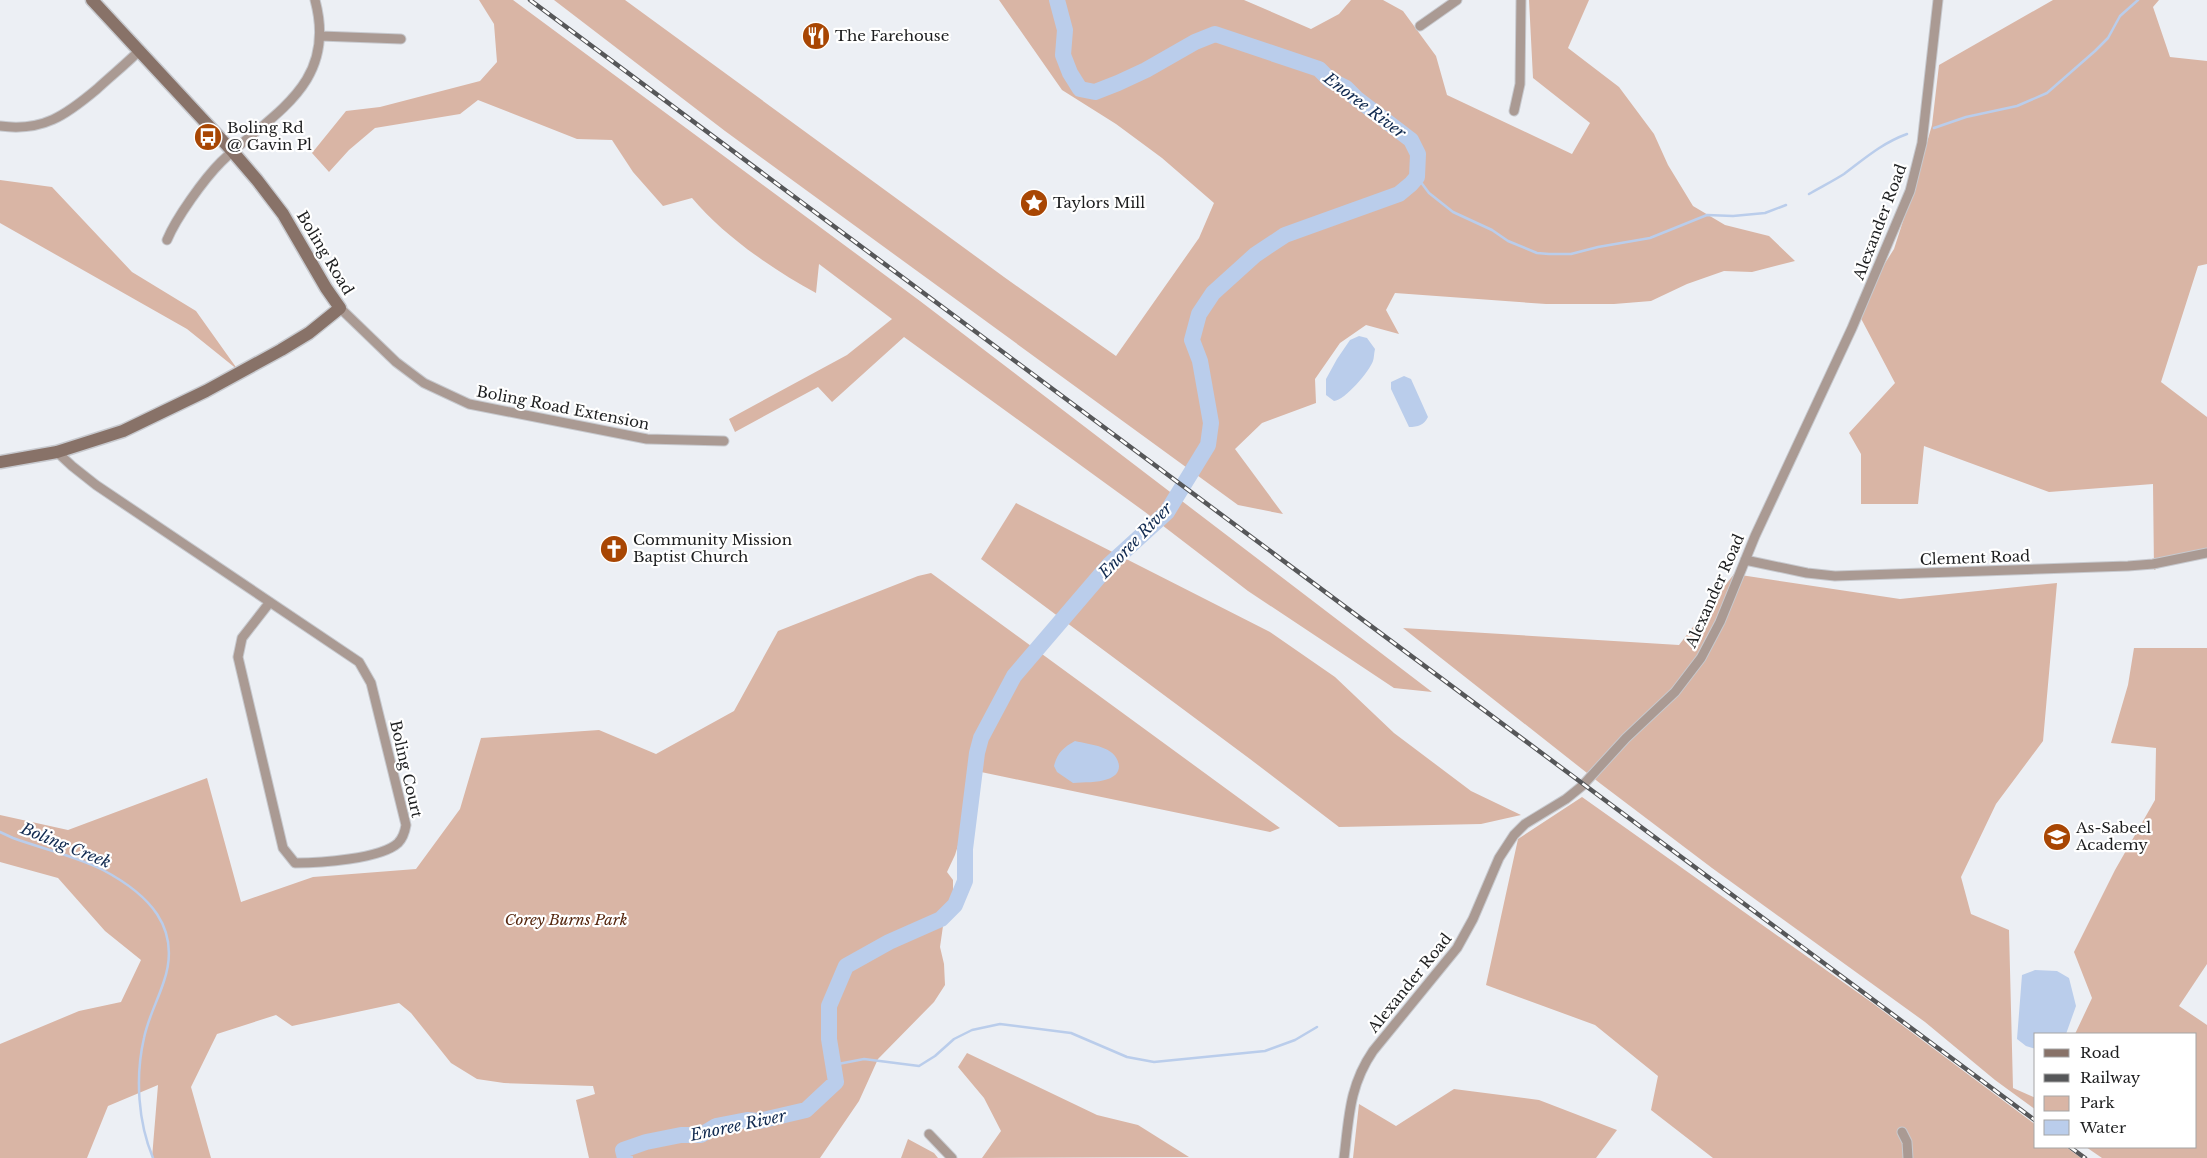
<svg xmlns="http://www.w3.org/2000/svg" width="2207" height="1158" font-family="'Libre Baskerville',serif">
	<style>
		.green { fill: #d9b5a5 }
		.water { fill: #bacdeb }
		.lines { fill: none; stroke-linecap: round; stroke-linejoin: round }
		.stream { stroke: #bacdeb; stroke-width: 2.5 }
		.river { stroke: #bacdeb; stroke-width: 16 }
		.street-casing { stroke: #c7c9ce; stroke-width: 11 }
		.secondary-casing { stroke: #c7c9ce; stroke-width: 15 }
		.street { stroke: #aa9a93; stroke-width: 9 }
		.secondary { stroke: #887268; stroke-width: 12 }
		.rail-casing { stroke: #565759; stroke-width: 4.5 }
		.rail { stroke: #fff; stroke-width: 2.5; stroke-dasharray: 8; stroke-linecap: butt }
		.labels { text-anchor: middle; stroke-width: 4.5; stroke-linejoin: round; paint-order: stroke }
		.poi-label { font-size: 15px; fill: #1d1e1f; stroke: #fff; text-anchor: start }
		.street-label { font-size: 15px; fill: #1d1e1f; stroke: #fff }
		.park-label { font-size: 15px; font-style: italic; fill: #572810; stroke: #fff }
		.water-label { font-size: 16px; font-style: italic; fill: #112a50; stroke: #fff }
	</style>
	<rect width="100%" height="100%" fill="#eceff4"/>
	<path class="green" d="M479,0H513L920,301L1432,692L1394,688L1248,591L1145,512L904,337L832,402L818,387L735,432L729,419L847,355L892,319L819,264L816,293C772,269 724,236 692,198L663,206L633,172L612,140L577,139L478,100L460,114L375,128L349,150L329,172L312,153L346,111L380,107L480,81L497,62L494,24Z
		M554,0H625L1004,277L1116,356L1199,238L1214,203L1162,158L1116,124L1062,90L999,0H1244L1311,29L1339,14L1351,0H1383L1403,11L1436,56L1447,95L1572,154L1590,123L1533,78L1529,0H1589L1568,48L1619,87L1654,134L1668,165L1693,206L1725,225L1769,236L1795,261L1752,272L1724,271L1687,284L1651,301L1614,304H1546L1395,293L1386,310L1399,334L1366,325L1340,343L1315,379L1316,403L1262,423L1235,449L1283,514L1238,505L725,131Z
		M2053,0H2159L2153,7L2170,57L2207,61V264L2198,266L2161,382L2207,417V548L2154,570L2153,484L2049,492L1924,446L1918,504H1861V454L1849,433L1895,383L1856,309L1894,249L1915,184L1932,125L1939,65Z
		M0,180L52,187L132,272L196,311L238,370L187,329L0,223Z
		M1016,503L1270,632L1335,677L1394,733L1471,791L1521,815L1481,824L1339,827L1250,759L981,559Z
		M931,573L1280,828L1270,832L981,772L955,855L947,872L953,880V904L943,926L940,947L944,964L945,985L934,1002L878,1059L859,1101L820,1158H589L576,1100L595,1094L593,1086L504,1083L477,1079L451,1063L411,1013L399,1003L292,1026L276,1015L217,1034L191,1087L211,1158H152L158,1085L108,1106L87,1158H0V1044L79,1011L121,1002L141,960L105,931L58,878L0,862V815L68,830L207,778L241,902L313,877L416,869L460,809L481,738L599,730L656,754L734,711L778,631L918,576Z
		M1734,574L1900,599L2057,583L2043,741L1996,804L1961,877L1971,914L2009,930L2013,1088L2036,1098V1110L1995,1080L1925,1022L1712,868L1601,784L1403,628L1679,645Z
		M2134,648H2207V964L2179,1006L2207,1025V1158H2102L2086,1147H2196V1034H2075L2092,998L2074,952L2115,870L2155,800L2156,748L2111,743L2128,685Z
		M1582,797L1871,1002L2036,1125V1147H2066L2081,1158H1713L1651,1110L1658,1076L1595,1025L1486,985L1518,839Z
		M967,1053L1097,1115L1138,1125L1189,1157L982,1158L1001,1131L984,1098L958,1067Z
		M1454,1089L1539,1100L1617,1130L1596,1158H1353L1359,1104L1396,1126Z
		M908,1139L934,1153L938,1158H901Z"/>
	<path class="water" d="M1359,336L1367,338L1375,349C1374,353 1374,358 1373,361C1369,372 1345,400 1334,401L1326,395V379L1337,359L1350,340Z
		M1404,376L1411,379L1428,417C1424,425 1418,427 1409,427L1391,389V382Z
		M1075,741C1091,745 1117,746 1119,766C1119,773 1114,777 1108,779C1097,783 1084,782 1073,783L1057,772L1054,766C1057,753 1064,747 1075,741Z
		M2035,970L2057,971L2069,978L2076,1006L2066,1034H2036V1049L2026,1046L2017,1039L2022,975Z"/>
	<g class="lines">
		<path class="stream" d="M1934,128L1966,117L2017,106L2047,93L2095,51L2108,38L2120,16L2138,0
			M1417,177L1429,193L1453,212L1492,230L1508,241L1537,253L1549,254H1571L1598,247L1650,238L1707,215L1733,216L1765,213L1786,205
			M1809,194C1821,187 1833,181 1844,174C1864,159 1882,143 1907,134
			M0,832L13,838C40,848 79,857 103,870C148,894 182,927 164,981C158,1000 148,1018 144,1038C135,1077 138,1122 153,1158
			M833,1065L864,1059L919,1066L935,1056L954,1039L972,1030L1000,1024L1071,1033L1127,1057L1154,1062L1265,1051L1295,1040L1317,1027"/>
		<path class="river" d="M625,1158L623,1150L646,1142L681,1135H701L716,1126L747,1120L759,1121L806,1110L836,1082L829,1039V1006L846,966L889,942L941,919L955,905L965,881V849L977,753L981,738L1014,676L1109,565L1167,512L1208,445L1211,423L1200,361L1192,340L1199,314L1213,293L1255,255L1285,235L1399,194L1411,184L1417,177L1418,154L1411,140L1356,98L1346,88L1330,80L1319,69L1215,34L1195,42L1146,70L1118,83L1095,92L1080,89L1070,73L1063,55L1065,30L1057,0"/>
		<defs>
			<path id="street" d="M1420,26L1457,0
				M320,36L401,39
				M1514,111L1520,84L1521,0
				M0,126C43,132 66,115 97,89C111,76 126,64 140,50
				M167,240C176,218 204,179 221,162C272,113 338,85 315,0
				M340,308L396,362L424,383L469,404L647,439L724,441
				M57,452L72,466L96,485L359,662L371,683L406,825C405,831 403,838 398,843C381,859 319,863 295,863L283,848L238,657L242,638L270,602
				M1745,560L1807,573L1835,576L2128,566L2153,564L2207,553
				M1902,1132L1907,1142L1908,1158
				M929,1134L952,1158
				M1344,1158C1349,1118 1349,1086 1373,1051L1457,948L1473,919L1499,858L1514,835L1525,824L1566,799L1582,786L1626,738L1675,692L1701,658L1720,622L1755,536L1852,328L1910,191L1922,143L1938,0"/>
			<path id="secondary" d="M0,462L57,452L123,431L206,391L281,350L309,333L340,308L326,288L283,214L257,180L233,152L92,0"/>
		</defs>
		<use href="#street" class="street-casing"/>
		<use href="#secondary" class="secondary-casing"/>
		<use href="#street" class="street"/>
		<use href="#secondary" class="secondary"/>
		<defs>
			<path id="rail" d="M530,0L2036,1121
				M2070,1147L2085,1158"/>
		</defs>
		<use href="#rail" class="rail-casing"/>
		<use href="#rail" class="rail"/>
	</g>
	<defs>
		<symbol id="restaurant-disc" viewBox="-11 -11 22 22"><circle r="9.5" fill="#a84603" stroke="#fff"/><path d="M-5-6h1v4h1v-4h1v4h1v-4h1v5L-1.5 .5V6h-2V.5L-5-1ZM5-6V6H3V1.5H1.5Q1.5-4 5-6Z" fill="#fff"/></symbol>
		<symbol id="bus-disc" viewBox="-11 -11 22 22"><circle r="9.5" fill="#a84603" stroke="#fff"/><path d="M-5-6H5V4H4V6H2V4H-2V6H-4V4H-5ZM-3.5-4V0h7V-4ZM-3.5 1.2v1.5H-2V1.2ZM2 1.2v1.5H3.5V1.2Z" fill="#fff"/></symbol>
		<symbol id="sight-disc" viewBox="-11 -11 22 22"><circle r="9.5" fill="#a84603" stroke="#fff"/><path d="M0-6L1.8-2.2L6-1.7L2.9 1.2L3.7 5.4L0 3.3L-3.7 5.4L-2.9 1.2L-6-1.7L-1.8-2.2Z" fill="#fff"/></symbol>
		<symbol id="church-disc" viewBox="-11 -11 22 22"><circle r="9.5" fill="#a84603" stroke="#fff"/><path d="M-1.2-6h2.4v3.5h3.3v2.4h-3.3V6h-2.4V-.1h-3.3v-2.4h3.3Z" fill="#fff"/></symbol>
		<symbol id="school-disc" viewBox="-11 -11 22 22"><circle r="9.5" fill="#a84603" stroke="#fff"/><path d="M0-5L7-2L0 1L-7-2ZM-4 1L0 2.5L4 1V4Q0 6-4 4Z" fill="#fff"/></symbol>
	</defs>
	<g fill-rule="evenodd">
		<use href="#restaurant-disc" x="800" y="20" width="32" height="32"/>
		<use href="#bus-disc" x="192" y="121" width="32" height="32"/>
		<use href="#sight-disc" x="1018" y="187" width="32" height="32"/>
		<use href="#church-disc" x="598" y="533" width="32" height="32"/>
		<use href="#school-disc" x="2041" y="821" width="32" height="32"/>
	</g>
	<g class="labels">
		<g class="poi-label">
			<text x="835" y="41">The Farehouse</text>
			<text x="227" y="133">Boling Rd<tspan x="227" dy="17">@ Gavin Pl</tspan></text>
			<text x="1053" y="208">Taylors Mill</text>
			<text x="633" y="545">Community Mission<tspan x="633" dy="17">Baptist Church</tspan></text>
			<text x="2076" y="833">As-Sabeel<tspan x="2076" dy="17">Academy</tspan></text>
		</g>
		<g class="street-label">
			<text transform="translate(1880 222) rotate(-69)" y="5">Alexander Road</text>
			<text transform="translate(325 253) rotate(59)" y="5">Boling Road</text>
			<text transform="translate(563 408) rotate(11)" y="5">Boling Road Extension</text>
			<text transform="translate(1975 558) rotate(-2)" y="5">Clement Road</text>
			<text transform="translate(1715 591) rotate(-66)" y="5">Alexander Road</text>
			<text transform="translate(406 769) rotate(77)" y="5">Boling Court</text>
			<text transform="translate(1410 983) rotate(-51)" y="5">Alexander Road</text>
		</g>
		<g class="park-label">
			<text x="566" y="925">Corey Burns Park</text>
		</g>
		<g class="water-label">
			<text transform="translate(1365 105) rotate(37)" y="6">Enoree River</text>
			<text transform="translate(1135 540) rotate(-46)" y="6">Enoree River</text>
			<text transform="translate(66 845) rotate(22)" y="6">Boling Creek</text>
			<text transform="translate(738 1125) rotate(-12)" y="6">Enoree River</text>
		</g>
	</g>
	<rect x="2034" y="1033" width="162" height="115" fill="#ffffff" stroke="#a5a5a5"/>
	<rect x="2044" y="1049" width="25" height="8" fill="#887268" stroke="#a5a5a5"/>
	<text x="2080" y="1058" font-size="15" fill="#1d1e1f">Road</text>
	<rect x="2044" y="1074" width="25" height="8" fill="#565759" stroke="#a5a5a5"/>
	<text x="2080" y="1083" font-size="15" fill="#1d1e1f">Railway</text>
	<rect x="2044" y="1096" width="25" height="15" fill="#d9b5a5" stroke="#a5a5a5"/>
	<text x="2080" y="1108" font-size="15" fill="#1d1e1f">Park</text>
	<rect x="2044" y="1120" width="25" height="15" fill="#bacdeb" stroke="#a5a5a5"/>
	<text x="2080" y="1133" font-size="15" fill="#1d1e1f">Water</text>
</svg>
